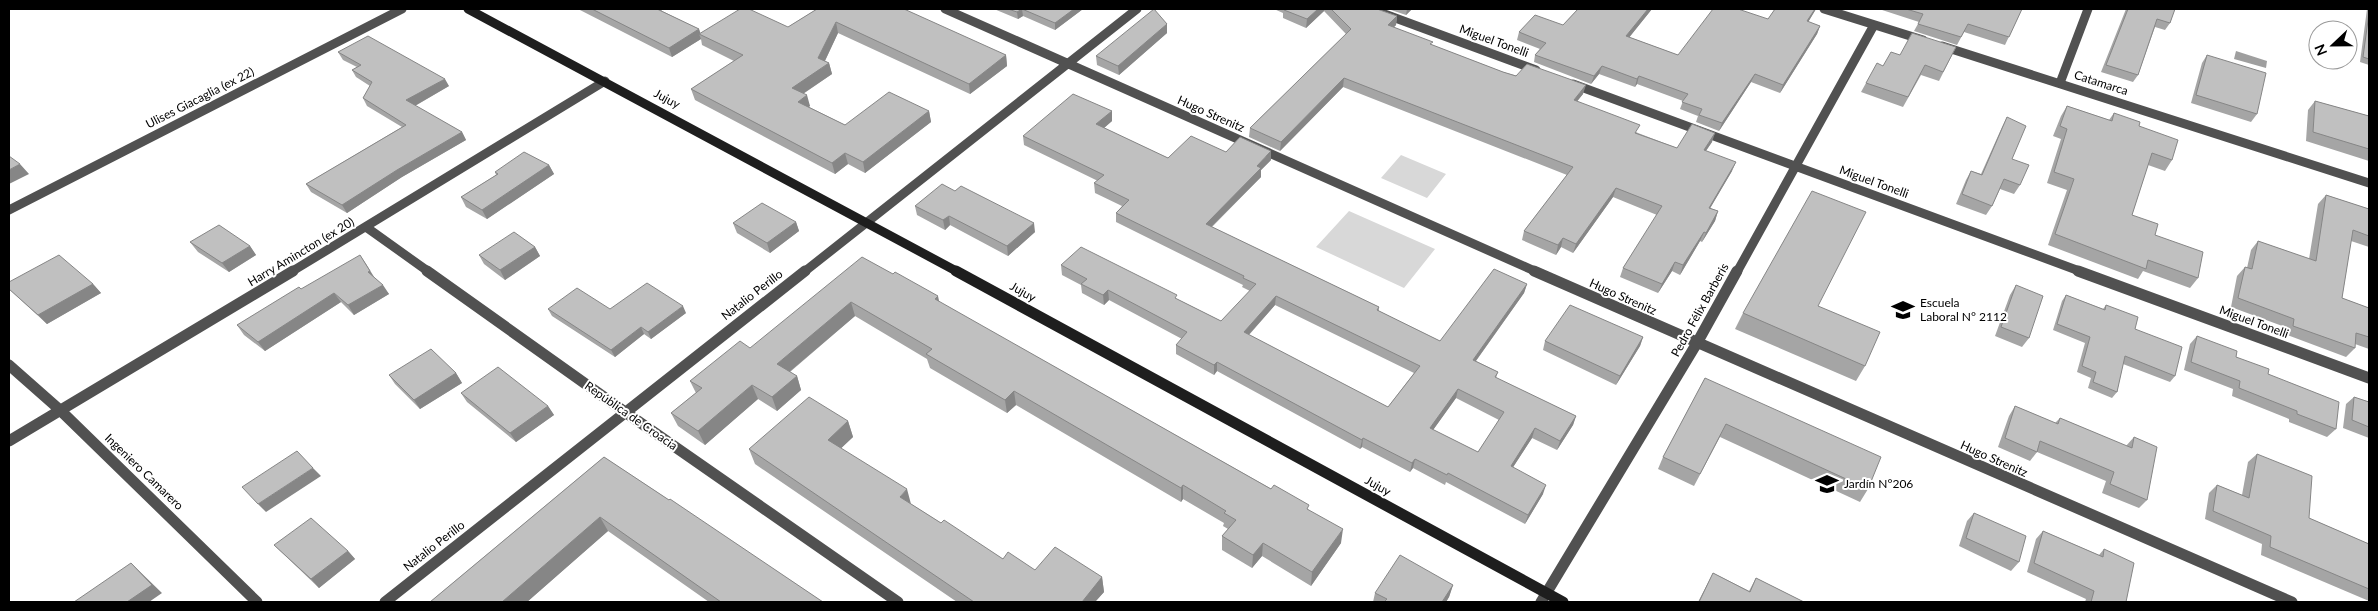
<svg xmlns="http://www.w3.org/2000/svg" width="2378" height="611" font-family="Lato,sans-serif">
	<style>
		.green { fill: #d8d8d8 }
		.water { fill: #9f9f9f }
		.lines { fill: none; stroke-linecap: round; stroke-linejoin: round }
		.minor-far1 { stroke: #515151; stroke-width: 9 }
		.minor { stroke: #515151; stroke-width: 11 }
		.secondary-far1 { stroke: #1e1e1e; stroke-width: 9 }
		.secondary { stroke: #1e1e1e; stroke-width: 11 }
		.wall { fill: #a5a5a5; fill-rule: evenodd }
		.shaded-wall { fill: #868686 }
		.building { fill: #c0c0c0; stroke: #868686; fill-rule: evenodd }
		.labels { text-anchor: middle; stroke-width: 4; stroke-linejoin: round; paint-order: stroke }
		.street-label { font-size: 12px; fill: #000; stroke: #fff }
		.poi-label { font-size: 12px; fill: #000; stroke: #fff; text-anchor: start }
	</style>
	<rect width="100%" height="100%" fill="#fff"/>
	<path class="green" d="M1401,155L1446,174L1427,198L1381,178Z
		M1349,211L1435,249L1404,288L1316,247Z"/>
	<path class="water" d="M2236,51L2267,61L2266,68L2234,59Z"/>
	<g class="lines">
		<path class="minor-far1" d="M945,9L1537,272
			M1371,9L1536,70
			M1824,9L1923,40
			M1942,46L2369,183
			M2060,83L2088,9
			M1573,84L2082,272
			M9,210L402,9
			M366,227L429,272
			M291,272L605,81
			M804,272L1137,9
			M1737,272L1874,25"/>
		<path class="minor" d="M427,271L625,412L898,602
			M1534,271L2292,602
			M2078,271L2369,378
			M9,365L60,410L257,602
			M9,441L293,271
			M385,602L805,271
			M1541,602L1697,343L1737,271"/>
		<path class="secondary-far1" d="M468,9L958,272"/>
		<path class="secondary" d="M956,271L1563,602"/>
	</g>
	<path class="wall" d="M578,9H661L662,11L699,29L700,33L788,27L817,9L1006,55L1007,66L970,94L838,33L825,61L829,63L832,74L803,94L810,106L809,107L845,125L929,111L931,122L865,173L848,164L835,174L695,100L691,89L734,61L702,45L701,39L672,57Z
		M994,9H1083L1055,30L1023,16L1018,19Z
		M1274,9H1377L1397,16L1396,25L1394,27L1432,45L1503,72L1583,94L1577,101L1638,133L1677,148L1712,142L1706,151L1732,171L1710,208L1718,211L1715,221L1702,242L1700,241L1680,275L1672,271L1658,293L1620,277L1623,268L1657,215L1613,197L1573,253L1561,247L1556,255L1522,240L1524,231L1567,175L1343,87L1280,151L1249,137L1250,128L1346,34L1324,11L1306,28L1283,18V13Z
		M1388,9H1412L1406,15Z
		M1578,9H1652L1629,37L1678,55L1768,19L1775,9H1816L1808,22L1820,26L1817,34L1780,93L1751,82L1719,131L1696,122L1698,116L1680,109L1683,101L1637,84L1635,87L1599,74L1591,84L1534,62L1535,55L1540,49L1517,40L1519,32L1563,25Z
		M1879,9H2022L2005,45L1964,32L1957,45L1914,31L1919,22Z
		M2126,9H2175L2170,23L2165,30L2155,27L2138,75L2133,82L2101,72Z
		M2367,9H2369V65L2360,62Z
		M1167,24V33L1119,75L1097,65L1096,56Z
		M1956,47L1939,81L1921,75L1903,107L1861,92L1866,83L1883,66L1900,55Z
		M338,52L449,86L415,106L462,132L466,140L402,177L347,213L311,192L306,184L402,127L367,106L363,98L370,86L356,77L352,70L357,67L343,60Z
		M2207,55L2257,114L2251,122L2191,103L2202,63Z
		M2315,101L2369,116V161L2306,141L2308,110Z
		M2067,106L2109,120L2114,113L2139,126L2172,160L2165,171L2148,165L2132,215L2155,235L2198,278L2190,288L2143,271L2138,279L2048,245L2067,190L2047,183L2061,139L2053,136L2061,116Z
		M1112,111V121L1104,128L1168,158L1226,152L1271,160L1261,170V177L1212,227L1379,307V311L1440,341L1527,284L1524,293L1476,361L1498,372L1496,378L1576,416L1573,425L1557,450L1532,438L1513,467L1543,494L1525,524L1446,482L1445,485L1413,468L1410,472L1362,447L1360,449L1217,371L1214,375L1176,354V345L1182,339L1109,300L1104,305L1082,293L1081,285L1062,275L1061,265L1177,299L1221,321L1250,291L1242,287L1243,285L1116,222V213L1122,206L1095,193L1094,183L1098,181L1024,145L1023,136ZM1275,305L1414,373L1388,407L1249,335ZM1456,398L1499,420L1478,452L1433,430Z
		M2007,117L2012,159L2020,185L2014,194L2000,189L1992,206L1986,215L1956,204L1966,180L1971,171L1981,174L2002,127Z
		M549,165L554,174L487,219L466,207L461,197L496,175L495,172Z
		M2326,195L2369,209V247L2351,241L2342,298L2369,308V349L2355,344V348L2346,357L2285,334V327L2231,307L2237,276L2245,267L2247,268L2251,250L2258,241L2309,259L2318,204Z
		M915,206L1035,232L1008,256L950,225L945,230L917,215Z
		M796,222L799,231L770,253L737,233L733,223Z
		M190,242L250,246L256,255L229,272L198,252Z
		M535,247L540,256L505,280L484,264L479,255Z
		M893,274L939,302L1309,510L1341,543L1311,586L1262,556L1252,568L1222,550V536L1228,529L1223,526L1224,523L1183,499L1181,502L1016,405L1007,413L930,368L927,359L855,316L790,372L797,376L801,390L777,411L758,399L705,445L678,426L671,413L696,393L690,381L750,348Z
		M375,278L389,294L354,315L341,302L265,351L244,335L237,325L301,289Z
		M9,282L93,284L101,293L47,324L9,289Z
		M2016,285L2029,338L2022,347L1995,336L2010,295Z
		M2066,295L2103,309L2106,305L2135,329L2175,376L2170,382L2123,364L2117,392L2112,398L2088,388L2091,378L2077,372L2085,343L2053,330L2062,301Z
		M1818,306L1865,366L1856,381L1735,329L1743,313Z
		M548,309H610L686,313L651,339L644,334L615,357L552,316Z
		M2197,336L2268,374L2336,429L2327,437L2289,422V419L2232,396L2233,389L2184,370L2190,344Z
		M1643,337L1640,346L1616,385L1543,350L1545,341Z
		M456,373L462,383L420,409L395,384L389,375Z
		M1705,378L1868,489L1860,502L1720,437L1694,486L1658,469L1663,457Z
		M461,393L548,406L554,415L516,442L467,402Z
		M2354,397L2369,402V438L2343,428L2346,404Z
		M2015,406L2055,423L2060,418L2126,446L2134,437L2147,500L2139,508L2102,493L2106,481L2037,452L2030,461L1998,447L2009,416Z
		M848,421L853,437L841,448L911,504L941,523L1003,559L1035,570L1102,577L1104,592L1095,602H957L755,464L749,449Z
		M2257,454L2309,518L2369,544V601L2261,555L2262,544L2205,519L2209,493L2217,485L2242,495L2248,462Z
		M604,457L669,500L823,602H709L608,531L527,602H430Z
		M1974,513L2019,562L2011,571L1959,546L1967,521Z
		M2043,531L2099,555L2104,549L2126,602H2085L2086,599L2027,572L2036,539Z
		M274,545L348,551L355,559L319,588Z
		M1713,573L1749,591L1756,578L1804,602H1698Z
		M1453,585L1449,597L1446,602H1373L1375,593Z"/>
	<path class="shaded-wall" d="M1022,9L1023,16L1018,19L1017,12Z
		M1074,9H1083L1055,30V23Z
		M1318,9H1324V11L1306,28L1307,19Z
		M1407,9H1412L1406,15Z
		M1648,9H1652L1624,44L1626,36Z
		M1815,9H1816L1804,29L1807,21Z
		M1397,16L1396,25L1387,34L1388,25Z
		M836,22L838,33L821,69L829,63L832,74L795,99L792,88L818,58Z
		M1167,24V33L1119,75L1118,66Z
		M1820,26L1817,34L1780,93L1783,85Z
		M699,29L701,35L699,34L701,39L672,57L669,48Z
		M1006,55L1007,66L970,94L969,84Z
		M1602,66L1599,74L1591,84L1594,76Z
		M1755,74L1751,82L1719,131L1722,123Z
		M1639,76L1637,84L1635,87L1637,79Z
		M1344,78L1343,87L1280,151L1281,142Z
		M445,79L449,86L411,108L406,100Z
		M1586,85L1583,94L1571,109L1574,100Z
		M807,95L810,106L801,112L798,102Z
		M929,111L931,122L865,173L863,162Z
		M1112,111V121L1097,134L1096,124Z
		M462,132L466,140L402,177L347,213L342,205L397,170Z
		M1715,133L1712,142L1700,159L1704,150Z
		M1271,151V160L1261,170V177L1205,233L1206,224L1257,166Z
		M845,153L848,164L835,174L832,163Z
		M1736,162L1732,171L1705,217L1709,208Z
		M20,164L29,174L9,184V170Z
		M549,165L554,174L487,219L482,210Z
		M1616,188L1613,197L1573,253L1576,244Z
		M1718,211L1715,221L1702,242L1706,233Z
		M949,216L950,225L945,230L943,220Z
		M796,222L799,231L770,253L767,243Z
		M1034,223L1035,232L1008,256L1007,246Z
		M1704,232L1700,241L1680,275L1683,265Z
		M1563,238L1561,247L1556,255L1558,245Z
		M250,246L256,255L229,272L222,263Z
		M535,247L540,256L505,280L500,270Z
		M360,255L366,264L376,280L368,272Z
		M1675,262L1672,271L1658,293L1662,284Z
		M93,284L101,293L47,324L38,315Z
		M1527,284L1524,293L1470,369L1473,360Z
		M383,285L389,294L354,315L348,305Z
		M1108,290L1109,300L1104,305L1103,295Z
		M334,293L341,302L265,351L258,342Z
		M938,296L941,310L935,299Z
		M1276,296L1275,305L1243,341L1244,332Z
		M851,302L855,316L782,378L777,364Z
		M683,306L686,313L651,339L648,332Z
		M641,327L644,334L615,357L611,350Z
		M1643,337L1640,346L1616,385L1620,376Z
		M1217,362V371L1214,375V365Z
		M456,373L462,383L420,409L414,400Z
		M797,376L801,390L777,411L772,397Z
		M752,385L758,399L705,445L698,431Z
		M1458,389L1456,398L1428,437L1430,428Z
		M1014,391L1016,405L1007,413L1005,400Z
		M548,406L554,415L516,442L510,433Z
		M1576,416L1573,425L1557,450L1560,441Z
		M848,421L853,437L834,455L828,440Z
		M1535,428L1532,438L1508,475L1511,466Z
		M1363,438L1362,447L1360,449L1362,440Z
		M1415,459L1413,468L1410,472L1412,463Z
		M313,468L321,476L266,512L258,504Z
		M1183,485V499L1181,502V488Z
		M1546,485L1543,494L1525,524L1528,515Z
		M907,489L911,504L900,497Z
		M600,517L608,531L527,602H502Z
		M1343,529L1341,543L1311,586L1312,572Z
		M1263,543L1262,556L1252,568L1253,555Z
		M348,551L355,559L319,588L311,579Z
		M131,563L162,593L149,602H127Z
		M1102,577L1104,592L1095,602H1082Z
		M1453,585L1449,597L1446,602H1442Z"/>
	<path class="building" d="M592,9H657L699,29L669,48Z
		M740,9H749L788,27L817,9H904L1006,55L969,84L836,22L818,58L829,63L792,88L807,95L798,102L845,125L889,92L929,111L863,162L845,153L832,163L691,89L743,55L699,34Z
		M1008,9H1022L1017,12Z
		M1022,9H1074L1055,23Z
		M1154,9L1167,24L1118,66L1096,56Z
		M1285,9H1318L1307,19L1284,10Z
		M1331,9H1377L1397,16L1388,25L1433,42L1430,44L1503,72L1516,76L1527,64L1586,85L1574,100L1640,125L1635,133L1677,148L1692,124L1715,133L1704,150L1736,162L1709,208L1718,211L1706,233L1704,232L1683,265L1675,262L1662,284L1623,268L1662,206L1616,188L1576,244L1563,238L1558,245L1524,231L1573,167L1344,78L1281,142L1250,128L1351,29Z
		M1578,9H1648L1626,36L1678,55L1713,9H1738L1768,19L1775,9H1815L1807,21L1820,26L1783,85L1755,74L1722,123L1699,115L1702,109L1682,102L1688,94L1639,76L1637,79L1602,66L1594,76L1535,55L1546,43L1519,32L1535,15L1563,25Z
		M1906,9H2022L2009,37L1968,24L1961,37L1918,24L1923,14Z
		M2128,9H2175L2170,23L2157,19L2138,75L2106,65Z
		M2369,13V59L2363,57Z
		M1912,33L1956,47L1943,72L1925,65L1908,97L1866,83L1877,63L1883,66L1891,52L1900,55Z
		M368,36L445,79L406,100L462,132L397,170L342,205L306,184L406,125L363,98L372,82L352,70L361,65L338,52Z
		M2207,55L2266,73L2257,114L2196,95Z
		M1073,94L1112,111L1096,124L1168,158L1191,136L1226,152L1240,137L1271,151L1257,166L1261,168L1206,224L1379,307L1377,310L1440,341L1494,269L1527,284L1473,360L1498,372L1495,377L1576,416L1560,441L1535,428L1511,466L1546,485L1528,515L1448,473L1447,475L1415,459L1412,463L1363,438L1362,440L1217,362L1214,365L1176,345L1187,332L1108,290L1103,295L1081,284L1087,279L1061,265L1081,247L1177,295L1175,298L1221,321L1256,284L1243,278L1244,276L1116,213L1129,200L1094,183L1104,175L1023,136ZM1276,296L1420,366L1388,407L1244,332ZM1458,389L1504,412L1478,452L1430,428Z
		M2315,101L2369,116V149L2313,132Z
		M2067,106L2112,121L2114,113L2140,122L2139,126L2178,140L2172,160L2152,153L2132,215L2158,224L2155,235L2203,252L2198,278L2148,260L2146,269L2055,234L2074,179L2054,172L2067,129L2060,126Z
		M2007,117L2026,126L2012,159L2029,165L2020,185L2004,179L1992,206L1962,194L1971,171L1982,175Z
		M524,152L549,165L482,210L461,197L498,174L495,172Z
		M9,156L20,164L9,170Z
		M942,184L955,191L961,186L1034,223L1007,246L949,216L943,220L915,206Z
		M1812,191L1866,212L1818,306L1880,332L1865,366L1743,313Z
		M2326,195L2369,209V236L2353,230L2342,298L2369,308V337L2356,333L2355,348L2293,326L2294,319L2238,298L2245,267L2252,269L2258,241L2316,261Z
		M762,203L796,222L767,243L733,223Z
		M219,225L250,246L222,263L190,242Z
		M514,232L535,247L500,270L479,255Z
		M59,255L93,284L38,315L9,289V282Z
		M360,255L370,271L368,272L383,285L348,305L334,293L258,342L237,325L299,287L301,289Z
		M862,257L893,274L895,272L938,296L935,299L1271,489L1274,485L1309,505L1307,509L1343,529L1312,572L1263,543L1253,555L1222,536L1236,520L1224,513L1226,511L1183,485L1181,488L1014,391L1005,400L926,354L932,349L851,302L777,364L797,376L772,397L752,385L698,431L671,413L702,388L690,381L740,341L750,348Z
		M647,283L683,306L648,332L641,327L611,350L548,309L577,288L610,309Z
		M2016,285L2043,296L2029,338L2001,327Z
		M2066,295L2105,310L2106,305L2138,317L2135,329L2182,347L2175,376L2125,356L2117,392L2093,382L2096,372L2082,366L2090,337L2057,324Z
		M1570,305L1643,337L1620,376L1545,341Z
		M2197,336L2237,351L2236,357L2269,369L2268,374L2339,402L2336,429L2297,414V411L2239,388L2240,381L2191,362Z
		M431,349L456,373L414,400L389,375Z
		M498,367L548,406L510,433L461,393Z
		M1705,378L1881,457L1868,489L1726,424L1700,474L1663,457Z
		M809,397L848,421L828,440L907,489L900,497L941,523L944,520L1003,559L1008,552L1035,570L1055,547L1102,577L1082,602H974L749,449Z
		M2354,397L2369,402V427L2352,420Z
		M2015,406L2058,424L2060,418L2132,448L2134,437L2157,447L2147,500L2110,484L2114,472L2040,441L2037,452L2005,438Z
		M297,451L313,468L258,504L242,487Z
		M2257,454L2312,476L2309,518L2369,544V589L2270,547L2271,536L2213,511L2217,485L2249,498Z
		M604,457L669,500L670,499L823,602H721L600,517L502,602H430Z
		M1974,513L2026,536L2019,562L1966,538Z
		M311,518L348,551L311,579L274,545Z
		M2043,531L2103,557L2104,549L2134,563L2126,602H2091L2094,591L2034,563Z
		M1400,555L1453,585L1442,602H1384L1387,599L1375,593Z
		M131,563L152,585L127,602H74Z
		M1713,573L1750,592L1756,578L1804,602H1699Z"/>
	<defs>
		<symbol id="school-bare" viewBox="-9 -9 18 18"><path d="M0-5L7-2L0 1L-7-2ZM-4 1L0 2.5L4 1V4Q0 6-4 4Z" fill="#000" stroke="#fff" stroke-width="2.5" paint-order="stroke"/></symbol>
	</defs>
	<g fill-rule="evenodd">
		<use href="#school-bare" x="1887" y="294" width="32" height="32"/>
		<use href="#school-bare" x="1811" y="468" width="32" height="32"/>
	</g>
	<g class="labels">
		<g class="street-label">
			<text transform="translate(1494 41) rotate(20)" y="4">Miguel Tonelli</text>
			<text transform="translate(2101 83) rotate(18)" y="4">Catamarca</text>
			<text transform="translate(200 98) rotate(-27)" y="4">Ulises Giacaglia (ex 22)</text>
			<text transform="translate(667 99) rotate(28)" y="4">Jujuy</text>
			<text transform="translate(1211 114) rotate(24)" y="4">Hugo Strenitz</text>
			<text transform="translate(1874 182) rotate(20)" y="4">Miguel Tonelli</text>
			<text transform="translate(301 252) rotate(-31)" y="4">Harry Amincton (ex 20)</text>
			<text transform="translate(1023 292) rotate(29)" y="4">Jujuy</text>
			<text transform="translate(752 295) rotate(-38)" y="4">Natalio Perillo</text>
			<text transform="translate(1623 297) rotate(24)" y="4">Hugo Strenitz</text>
			<text transform="translate(1700 310) rotate(-61)" y="4">Pedro Félix Barberis</text>
			<text transform="translate(2254 322) rotate(20)" y="4">Miguel Tonelli</text>
			<text transform="translate(631 416) rotate(35)" y="4">República de Croacia</text>
			<text transform="translate(1994 459) rotate(24)" y="4">Hugo Strenitz</text>
			<text transform="translate(144 472) rotate(44)" y="4">Ingeniero Camarero</text>
			<text transform="translate(1378 486) rotate(29)" y="4">Jujuy</text>
			<text transform="translate(434 546) rotate(-38)" y="4">Natalio Perillo</text>
		</g>
		<g class="poi-label">
			<text x="1920" y="307">Escuela<tspan x="1920" dy="14">Laboral N° 2112</tspan></text>
			<text x="1844" y="488">Jardín N°206</text>
		</g>
	</g>
	<rect width="2378" height="611" fill="none" stroke="#000000" stroke-width="20"/>
	<g transform="translate(2333 45) rotate(248)"><circle r="24" fill="#ffffff" stroke="#999999"/>
	<path d="M0-4L9 19L0 12L-9 19Z" fill="#000000"/>
	<text y="-8" font-size="14" font-weight="bold" text-anchor="middle" fill="#000000">N</text>
	</g>
</svg>
